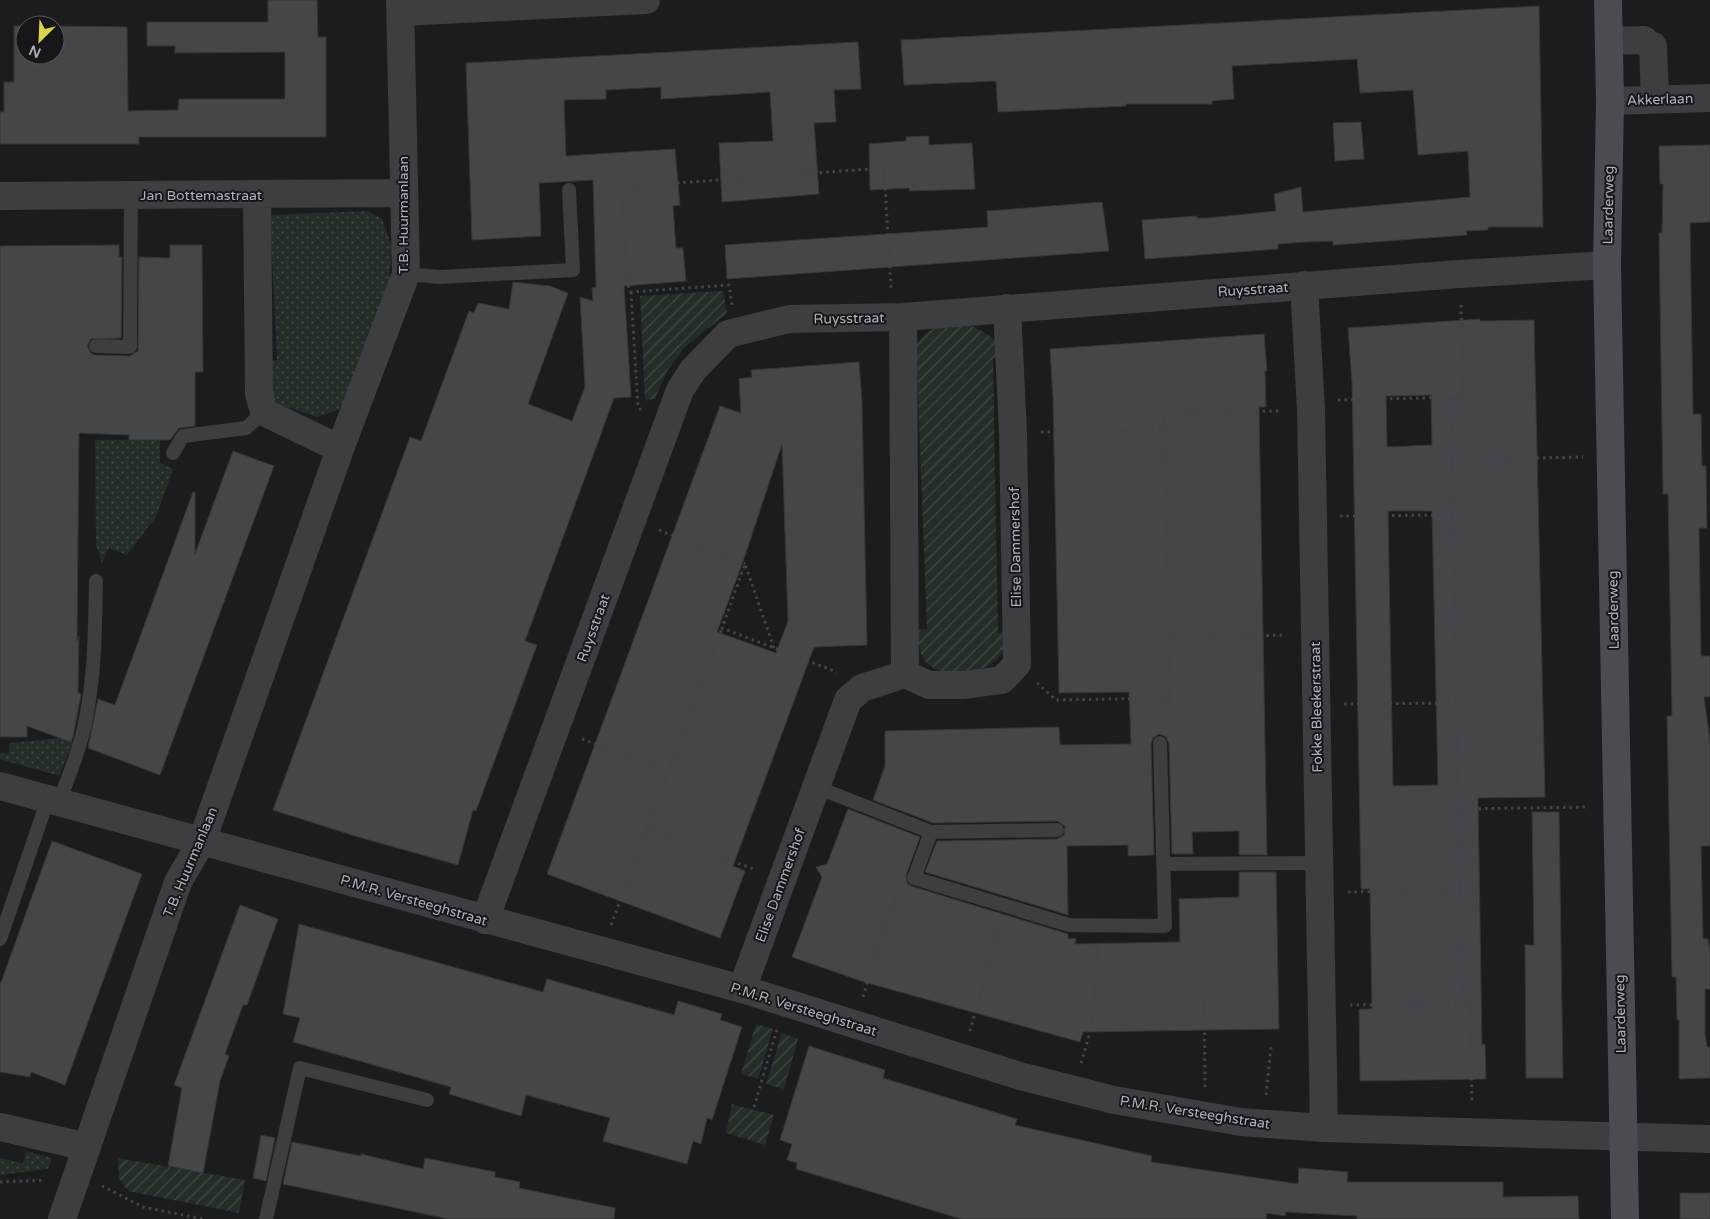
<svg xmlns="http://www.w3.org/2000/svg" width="1710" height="1219" font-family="'Varela Round',sans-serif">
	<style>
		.grass { fill: url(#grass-dots) }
		.garden { fill: url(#garden-furrows) }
		.building { fill: #46454a; stroke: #363539; fill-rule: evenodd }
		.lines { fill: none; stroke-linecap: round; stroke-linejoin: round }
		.path { stroke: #434348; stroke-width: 3; stroke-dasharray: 2.5 4; stroke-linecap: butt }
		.lane { stroke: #3d3d42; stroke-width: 14 }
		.street { stroke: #3d3d42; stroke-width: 28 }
		.secondary { stroke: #4b4b51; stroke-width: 28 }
		.labels { text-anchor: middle; stroke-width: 4; stroke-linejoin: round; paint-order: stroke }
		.street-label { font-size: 14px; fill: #afb0bb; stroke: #171618 }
	</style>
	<defs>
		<pattern id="grass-dots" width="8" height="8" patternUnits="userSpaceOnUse" patternTransform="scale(1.25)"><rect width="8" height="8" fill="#252d28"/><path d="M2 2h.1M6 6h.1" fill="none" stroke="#424945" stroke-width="1.8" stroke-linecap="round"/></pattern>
		<pattern id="garden-furrows" width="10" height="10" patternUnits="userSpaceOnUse" patternTransform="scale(1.25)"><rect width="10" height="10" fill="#252d28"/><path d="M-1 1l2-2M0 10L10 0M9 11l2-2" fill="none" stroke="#424945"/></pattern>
	</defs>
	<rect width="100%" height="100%" fill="#1c1b1d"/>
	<path class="grass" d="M368,211L382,219L392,247L388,291L341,409L317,417L278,404L269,389L267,362L277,360L270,215Z
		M95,440H160V463L173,469L156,517L127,555L109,548L102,563L96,546Z
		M61,738L73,743L59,776L0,759V753L9,754V743Z
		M26,1151L52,1158L48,1169L0,1175V1158L23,1163Z"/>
	<path class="garden" d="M723,291L727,313L685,347L667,371L655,399L645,400L640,296Z
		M967,324C981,330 1002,339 1002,357L993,359L998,633L1009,631C1007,638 1005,647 1002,653C990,673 951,679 932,667C919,659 918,644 916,630L927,629L917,368L909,357C927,326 933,326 967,324Z
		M756,1024L773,1029L758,1079L741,1074Z
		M782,1033L798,1039L784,1089L766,1084Z
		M732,1104L774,1115L765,1145L726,1133Z
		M118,1158L245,1180L239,1213L128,1191L119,1179Z"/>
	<path class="building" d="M268,0H317L318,37H326V137H139V144H0V112H4V82H14V26H25V55H55V26L127,27L128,111L178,110L179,99H285V52L175,53V46H147V22H268Z
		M1539,6L1543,227H1488V230L1466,231L1467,235L1333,245V241L1305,242L1278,244V249L1145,259L1142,220L1197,216V218H1207L1276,211L1274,194L1301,187L1303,212L1470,197L1468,151L1418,155L1413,90L1360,93L1357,59L1232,66L1234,99L1212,101V104H1126V106L998,112L996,81L904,85L901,40Z
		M858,42L861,89L834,90L836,122L814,123L819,194L722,202L719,143L773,141L770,92L661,99V87L606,90V99L564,100L566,156L675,149L680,205L673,206L676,248H683L686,281L624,286L631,397L614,398L583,483L525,641L537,645L476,811L473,810L458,865L355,836L273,810L410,437L421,441L469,311L474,313L478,303L509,309L513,282L550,286L568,293L528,404L572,421L585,387L580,297L593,301L592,288L596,287L593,180L539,183L541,236L472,240L466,63Z
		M1361,122L1364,159L1335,161L1333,123Z
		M929,136V145L972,143L975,189L910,191L909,188L870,190L869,144L906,141V137Z
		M1710,145V222L1690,223L1693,414H1701L1702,466H1706L1707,528H1699L1701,656H1710V697H1704L1710,741V846H1701L1703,939H1708L1710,950V989H1705V1034L1707,1047H1710V1078L1679,1079V1020H1677L1676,977H1672L1671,924L1667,716H1672L1668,494H1663L1659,233H1662L1663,184H1660L1659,146Z
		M1102,202L1109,251L727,279L725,245L988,227L987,211Z
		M119,245V257H122L121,338L91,339L87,346L91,353L95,355L130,356L138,351L139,257L170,258V245H202L203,372H195V426L179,428L170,440H129V435L79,433L77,641L79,636L78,693L81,694L73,737L71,742L27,726V737H0V246Z
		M1480,319V321L1534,320L1545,797L1478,798L1482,1045L1485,1044L1486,1079L1360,1081L1359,1009H1372L1370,889H1361L1352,382L1348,328ZM1431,395L1432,445L1387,447L1386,396ZM1388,511H1432L1438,785L1393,786Z
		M1264,334L1267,371H1265L1266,407H1259L1267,855H1239V831L1192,832L1193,854H1172L1169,743L1165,736L1159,734L1153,738L1151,743L1154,855L1128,856V845L1067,846L1068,915L925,872L937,841L1057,839L1064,835L1065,826L1057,821L933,823L873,800L885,766V731L1059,727L1060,745L1131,744L1129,692L1059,693L1053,399L1050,349Z
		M859,362L862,402L867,645L814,647L733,866L745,871L720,938L547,874L720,406L741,413L739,379L752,377L751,370ZM782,444L788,621L776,653L717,632L746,553Z
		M233,451L274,466L160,775L88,748L98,699L115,705L193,492H195V554Z
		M848,809L920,837L906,875L907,883L911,886L1068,934V939L1076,938L1075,944L1180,942L1179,899L1239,897V872H1276L1279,1029L1083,1032L1080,1042L864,982L792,957L822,877L816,867L827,864Z
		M1532,812H1559L1563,1078H1526L1525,945H1534Z
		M52,841L142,874L65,1085L31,1072L30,1077L0,1072V985Z
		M240,905L278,919L247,1005H243L225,1054L229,1056L220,1081L203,1173L168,1166L182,1088L174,1085Z
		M299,924L543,992L547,979L674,1015L678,1001L722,1014L720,1020L742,1027L712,1120L707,1118L701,1144L693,1141L687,1164L603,1141L610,1118L526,1095L521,1116L449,1094L451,1087L293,1042L300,1018L283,1014Z
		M809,1046L885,1070L883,1078L1017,1119L1015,1125L1152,1156L1151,1162L1298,1184L1299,1168L1348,1172L1347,1182H1503V1197L1578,1196L1579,1219H1357V1216L1286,1212L1285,1216L1267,1213L1266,1219H961L796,1169L797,1163L787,1160L792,1144L780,1140Z
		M261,1135L275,1138L266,1181L253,1178Z
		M292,1142L361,1156V1154L423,1169L425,1158L495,1172V1177L520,1182L519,1188L615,1208L614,1219H448L283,1184Z
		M1680,1193H1710V1219H1680Z"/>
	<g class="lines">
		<path class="path" d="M631,292L638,407L641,410
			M732,305L729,285L631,292L627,282L622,187L884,168L891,288
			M1451,398L1462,1003
			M1338,400L1463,397L1461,303
			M1041,432L1165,430
			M1452,460L1583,457
			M1340,516L1453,515
			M659,530L745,564
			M1169,638L1286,635
			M774,648L745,564L722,628L837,672
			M1037,683L1056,700L1170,698
			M1344,704L1457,703
			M1164,723L1170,698L1164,413L1282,411
			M582,739L668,772
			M1459,809L1589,807
			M647,829L756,870
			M1348,892L1460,890
			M611,925L722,628
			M1204,987L1205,1087
			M863,997L878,945L898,892
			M1350,1005L1470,1003L1472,1104
			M970,1031L999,926
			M1081,1063L1091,1029L1098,946
			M1266,1095L1271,1047
			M754,1107L777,1029
			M0,1182L45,1180
			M102,1186L143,1207L203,1219"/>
		<path class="lane" d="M406,274L440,277L573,270L569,190
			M96,346L130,347L131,195
			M173,453L183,436L246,428L264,412
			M816,787L931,832
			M59,802C69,775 81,747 86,718C95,673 95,627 96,581
			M1057,830L931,832L914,878L1069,925L1165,926L1160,743
			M1163,864L1319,863
			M0,939L48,799
			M266,1219L300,1068L427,1100"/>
		<path class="street" d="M401,12L646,0
			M1609,41L1644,40
			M1653,46L1655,99
			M1610,101L1710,98
			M257,195L259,394L264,412L340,449
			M0,196L403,193
			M1304,285L1311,410L1324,1128
			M903,317L905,674
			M0,786L742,989L1020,1076L1114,1100L1241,1122L1324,1128L1710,1139
			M485,920L680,390L693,370L728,334L789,319L903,317L1459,274L1607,265
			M742,989L848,700L862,688L905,674L929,685H965L1002,680L1017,664L1013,433L1007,308
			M0,1127L87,1147
			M62,1219L178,882L202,841L340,449L406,274L400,0"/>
		<path class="secondary" d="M1608,0L1610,101L1607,265L1625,1219"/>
	</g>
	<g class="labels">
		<g class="street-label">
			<text transform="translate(1660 99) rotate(-2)" y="5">Akkerlaan</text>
			<text x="201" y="200">Jan Bottemastraat</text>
			<text transform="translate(1608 205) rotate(-89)" y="5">Laarderweg</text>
			<text transform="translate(403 215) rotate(-90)" y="5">T.B. Huurmanlaan</text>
			<text transform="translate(1253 289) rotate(-4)" y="5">Ruysstraat</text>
			<text transform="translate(849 318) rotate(-1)" y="5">Ruysstraat</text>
			<text transform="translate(1015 547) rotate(-91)" y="5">Elise Dammershof</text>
			<text transform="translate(1613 610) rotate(-91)" y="5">Laarderweg</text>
			<text transform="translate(593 628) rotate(-70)" y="5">Ruysstraat</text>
			<text transform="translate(1316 707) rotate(-91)" y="5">Fokke Bleekerstraat</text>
			<text transform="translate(190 862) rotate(-67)" y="5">T.B. Huurmanlaan</text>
			<text transform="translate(780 885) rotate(-70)" y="5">Elise Dammershof</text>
			<text transform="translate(414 900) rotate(16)" y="5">P.M.R. Versteeghstraat</text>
			<text transform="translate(804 1009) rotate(17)" y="5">P.M.R. Versteeghstraat</text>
			<text transform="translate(1620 1014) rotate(-91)" y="5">Laarderweg</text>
			<text transform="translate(1195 1112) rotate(9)" y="5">P.M.R. Versteeghstraat</text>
		</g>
	</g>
	<g transform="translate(40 40) rotate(204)"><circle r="24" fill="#171618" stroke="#545459"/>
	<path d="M0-4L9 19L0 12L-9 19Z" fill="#ddd353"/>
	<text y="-8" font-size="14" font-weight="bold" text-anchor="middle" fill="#afb0bb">N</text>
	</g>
</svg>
